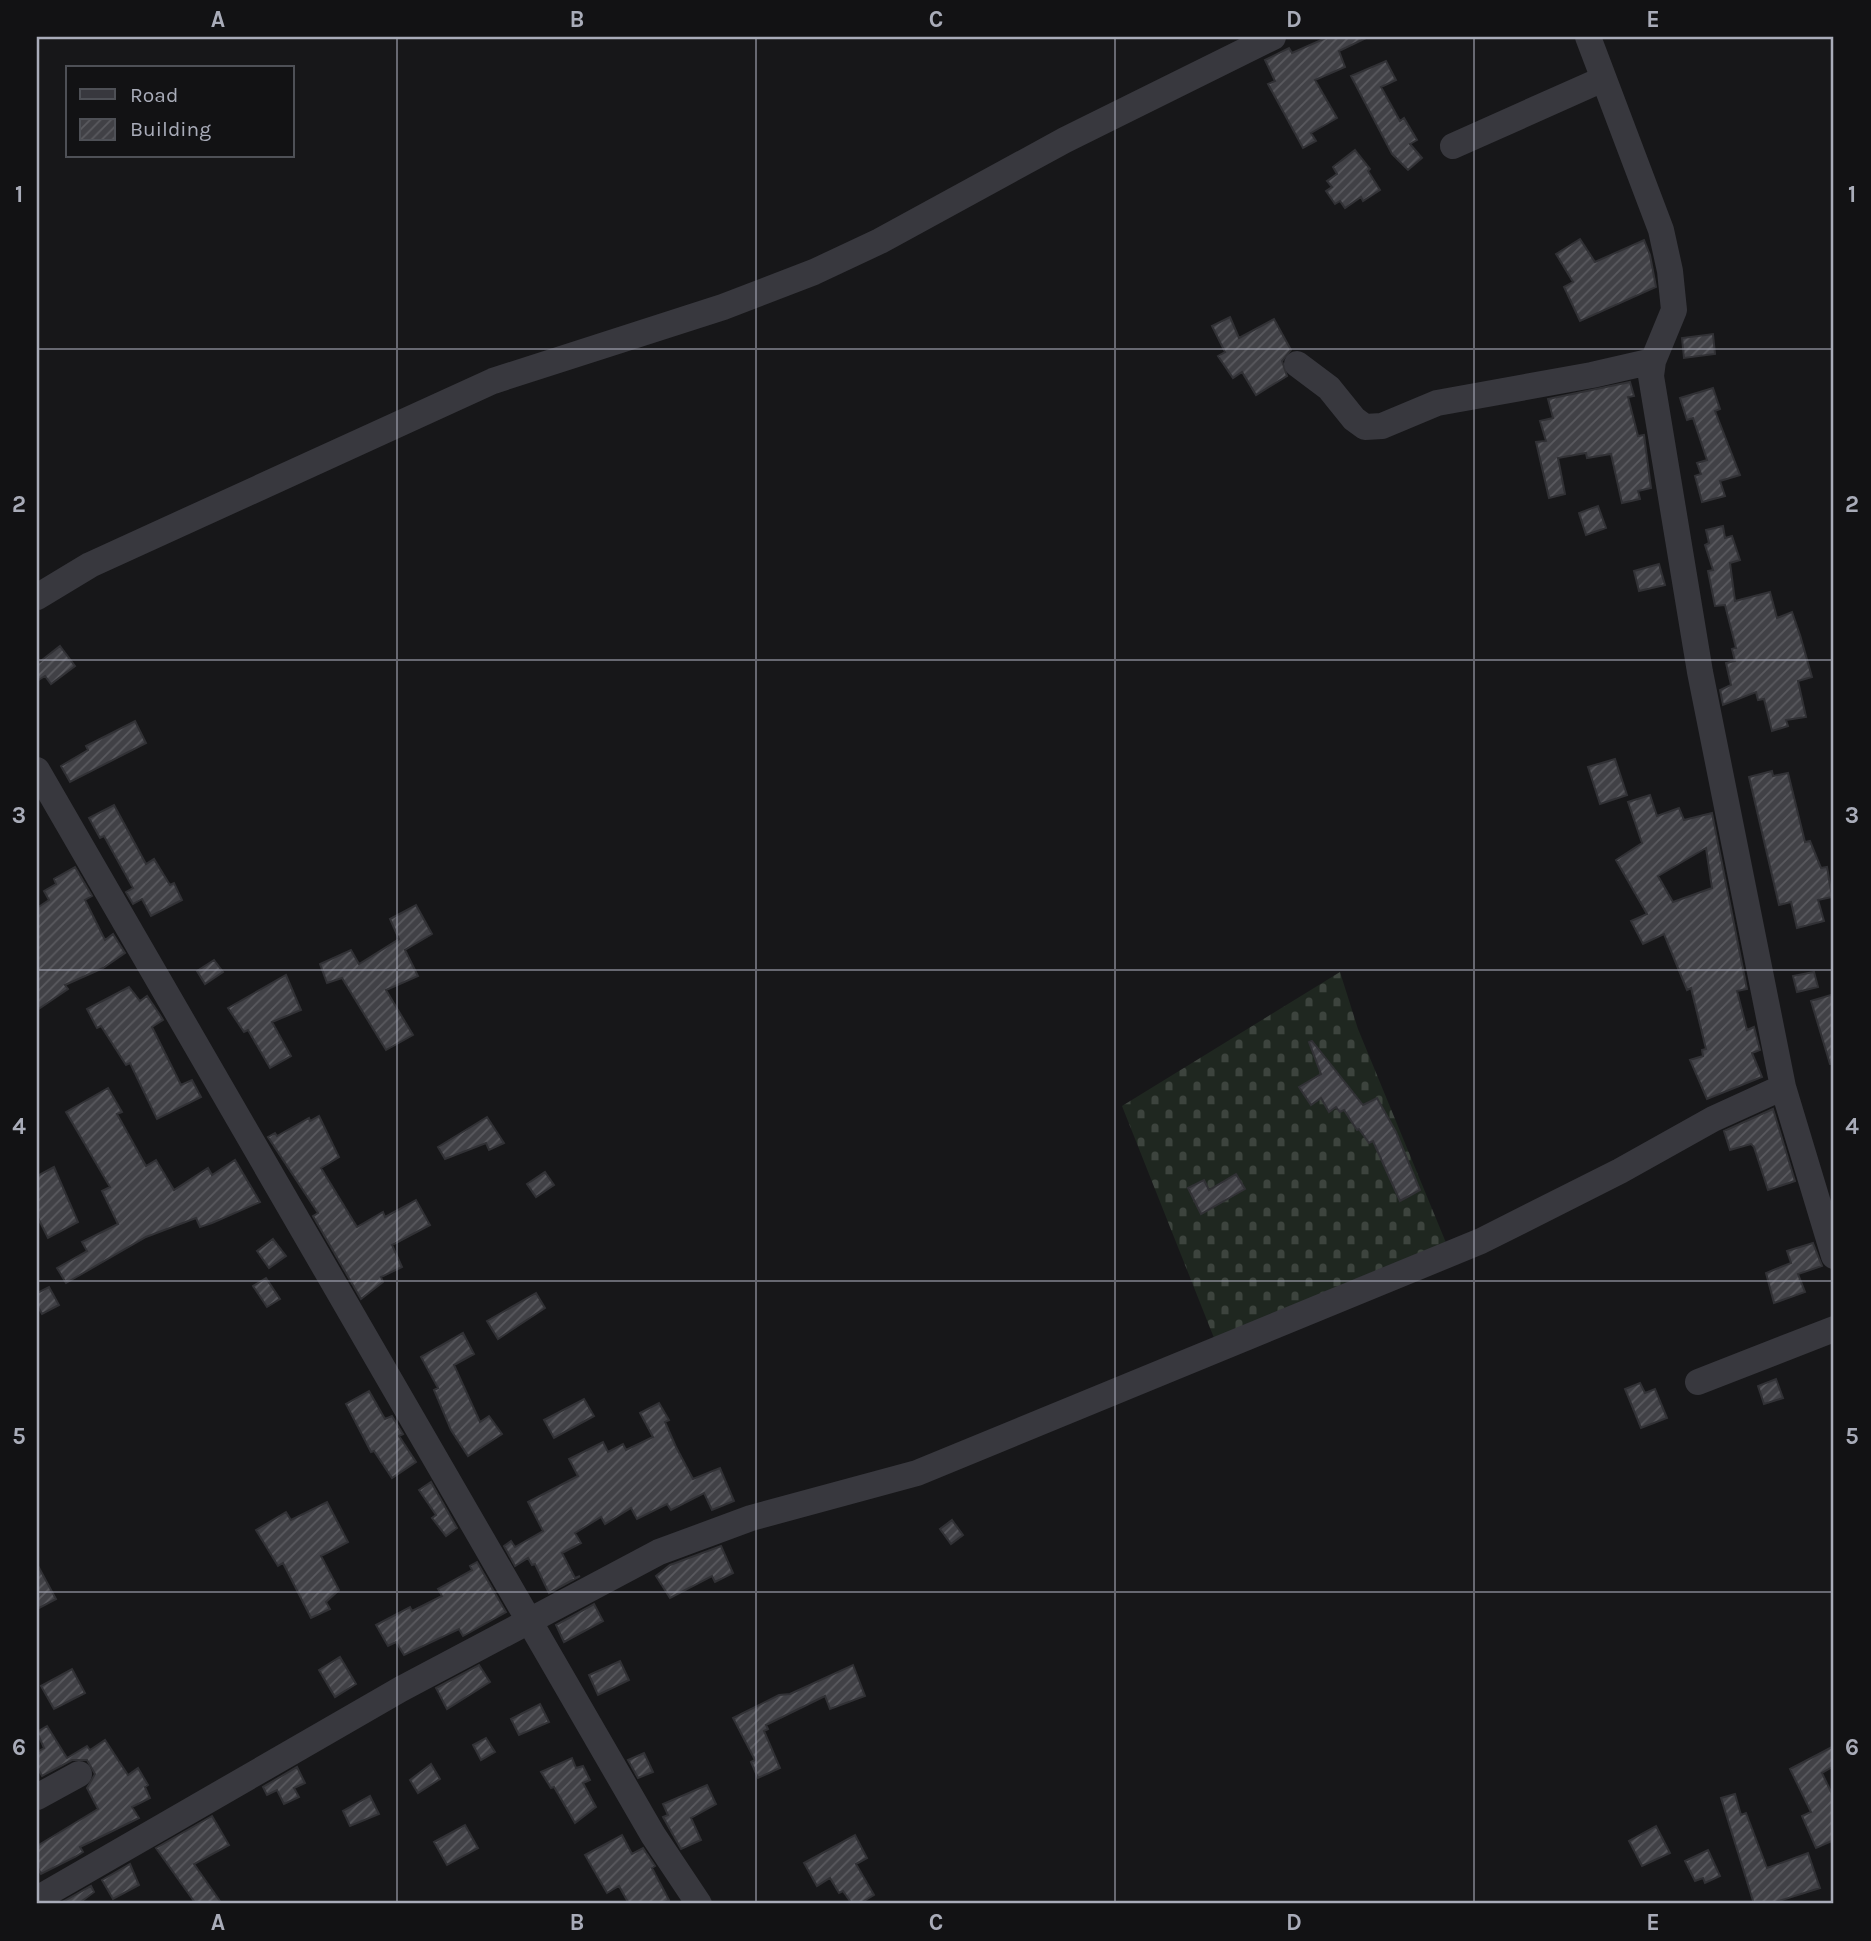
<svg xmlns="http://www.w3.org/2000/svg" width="1871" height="1941" font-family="Karla,sans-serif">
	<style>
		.cemetery { fill: url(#cemetery-stones) }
		.building { fill: url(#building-hatch); stroke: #313135; stroke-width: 2; fill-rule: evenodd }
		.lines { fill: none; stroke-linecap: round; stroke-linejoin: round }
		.minor { stroke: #38383e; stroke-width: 26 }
		.grid { fill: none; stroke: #a9acb9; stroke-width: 2; stroke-opacity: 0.55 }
		.neatline { fill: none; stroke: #a9acb9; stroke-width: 2.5 }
		.grid-label { font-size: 23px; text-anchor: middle; font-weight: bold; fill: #a9acb9 }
	</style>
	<defs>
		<pattern id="cemetery-stones" width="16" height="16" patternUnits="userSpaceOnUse" patternTransform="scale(1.75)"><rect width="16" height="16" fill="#1f2720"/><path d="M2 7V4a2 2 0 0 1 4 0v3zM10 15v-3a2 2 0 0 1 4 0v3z" fill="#3d443e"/></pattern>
		<pattern id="building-hatch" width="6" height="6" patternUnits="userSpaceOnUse" patternTransform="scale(1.75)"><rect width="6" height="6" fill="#414146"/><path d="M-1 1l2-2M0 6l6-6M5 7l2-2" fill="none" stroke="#5a5a5f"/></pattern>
	</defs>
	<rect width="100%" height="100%" fill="#171719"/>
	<path class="cemetery" d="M1340,972L1358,1029L1449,1250L1216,1343L1122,1106Z"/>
	<path class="building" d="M1328,37H1368L1339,51L1345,67L1315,80L1337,118L1311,133L1316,141L1303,148L1268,84L1275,81L1265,60L1289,48L1292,53Z
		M1386,61L1396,80L1381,87L1400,121L1404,118L1417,140L1410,144L1422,158L1408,170L1392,154L1351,76Z
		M1355,150L1370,169L1368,171L1380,190L1363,201L1361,197L1345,208L1340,201L1335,204L1326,191L1332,187L1327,181L1337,174L1333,167Z
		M1580,239L1595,262L1644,240L1650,255L1656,287L1580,321L1564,287L1573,282L1556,254Z
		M1230,317L1239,338L1274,319L1291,350L1282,361L1287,376L1256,395L1242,372L1233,378L1218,356L1225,352L1212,326Z
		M1713,334L1715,354L1684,358L1682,338Z
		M1630,382L1634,396L1628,397L1638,436L1644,435L1651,488L1638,491L1640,499L1622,503L1611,454L1587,458L1586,453L1558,458L1565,494L1549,498L1536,442L1546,441L1540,421L1553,418L1548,399Z
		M1713,388L1720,409L1715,411L1740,475L1720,481L1725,496L1702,502L1695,476L1701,474L1697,463L1707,460L1693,418L1687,420L1680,398Z
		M1598,506L1606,528L1586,535L1579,513Z
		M1723,526L1725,538L1732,536L1740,560L1730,563L1735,601L1770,592L1777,618L1792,612L1800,635L1812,677L1798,681L1806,717L1786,720L1788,726L1772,731L1764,699L1758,700L1756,692L1723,705L1720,690L1731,685L1726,663L1735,661L1732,649L1736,648L1725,605L1715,606L1708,571L1713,570L1705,545L1709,543L1706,530Z
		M1659,564L1665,585L1639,591L1634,571Z
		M60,646L75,666L51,684L45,676L37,681V664Z
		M135,721L146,743L70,782L61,766L88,750L86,746Z
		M1615,759L1627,795L1600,804L1588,767Z
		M1772,771L1773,776L1788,773L1805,842L1810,841L1821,868L1827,867L1832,897L1818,900L1824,921L1797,928L1791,902L1779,905L1749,777Z
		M1650,795L1657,816L1679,808L1684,820L1712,813L1747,989L1737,991L1747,1030L1754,1027L1760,1050L1752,1053L1762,1077L1707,1099L1690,1060L1703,1056L1702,1050L1706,1049L1691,988L1687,990L1664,934L1643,944L1631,921L1647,914L1616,860L1642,843L1628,802ZM1706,848L1712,888L1673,902L1658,876Z
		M114,805L146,864L154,859L170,885L174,883L182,900L151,916L142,899L133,904L126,892L133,888L104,836L100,838L89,818Z
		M75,867L92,896L85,900L105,940L113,934L125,953L103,968L65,985L68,989L37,1010V908L49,900L44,891L56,884L54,879Z
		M416,905L432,934L405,950L418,976L386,990L413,1035L386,1050L342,978L327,983L320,964L351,950L359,964L399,939L390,919Z
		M214,960L223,972L205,984L197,971Z
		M1814,972L1818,987L1797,992L1793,976Z
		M286,975L301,1010L272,1022L291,1056L270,1068L248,1030L244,1032L228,1008Z
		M129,987L140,1001L147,996L160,1015L163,1020L152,1027L181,1085L192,1080L201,1097L157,1119L130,1063L126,1065L101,1026L97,1028L87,1009Z
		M1834,994V1064H1830L1811,1001Z
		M1312,1041L1363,1105L1377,1098L1396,1132L1420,1190L1400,1201L1373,1141L1369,1143L1359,1129L1357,1130L1344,1110L1340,1112L1336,1107L1329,1112L1321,1098L1311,1105L1299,1087L1321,1074L1309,1042Z
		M108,1088L122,1112L117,1114L146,1166L156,1160L174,1190L208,1168L212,1175L235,1160L260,1202L212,1223L200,1227L196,1218L146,1237L66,1283L57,1268L87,1251L82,1242L118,1224L102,1191L110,1187L66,1112Z
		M1773,1109L1795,1181L1768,1190L1754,1147L1751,1144L1730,1150L1724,1131Z
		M319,1116L339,1157L321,1168L357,1227L383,1212L385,1217L416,1200L430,1225L392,1245L402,1267L381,1277L383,1282L361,1299L313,1216L318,1213L268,1137L275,1133L277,1136L309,1118L310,1121Z
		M487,1117L504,1143L489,1150L486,1143L445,1159L438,1147Z
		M54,1167L78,1222L48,1238L37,1216V1176Z
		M545,1172L554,1185L536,1197L527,1184Z
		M1236,1174L1245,1189L1201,1214L1188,1188L1204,1180L1209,1190Z
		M273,1239L286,1256L269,1268L257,1251Z
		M1813,1243L1822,1266L1798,1274L1805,1292L1774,1303L1766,1273L1791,1263L1787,1251Z
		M266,1278L280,1299L267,1307L253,1286Z
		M49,1287L59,1305L42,1314L37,1305V1293Z
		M536,1293L545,1308L498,1339L487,1321Z
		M463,1333L474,1354L454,1365L480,1422L489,1416L502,1434L468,1456L451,1430L434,1390L438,1388L421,1357Z
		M1776,1379L1783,1398L1764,1404L1758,1386Z
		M1640,1383L1645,1393L1655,1389L1667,1418L1641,1428L1625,1389Z
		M369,1391L385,1419L392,1416L403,1434L399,1436L416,1462L392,1478L374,1451L371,1452L346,1404Z
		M584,1399L594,1416L554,1438L544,1420Z
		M659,1403L669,1420L665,1422L676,1447L693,1479L720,1468L734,1501L712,1510L704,1493L671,1510L667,1504L637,1519L631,1508L605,1524L601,1517L575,1533L581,1543L562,1553L575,1578L580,1576L549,1593L535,1564L532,1565L528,1558L515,1566L504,1546L511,1541L515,1547L543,1531L528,1502L578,1476L569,1459L603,1442L608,1452L623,1444L626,1450L653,1437L640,1413Z
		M431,1482L457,1528L446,1536L432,1518L436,1515L419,1490Z
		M327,1502L348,1542L321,1556L339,1590L326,1602L330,1609L311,1618L283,1563L278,1566L256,1530L286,1512L291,1520Z
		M952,1520L963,1535L951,1544L940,1529Z
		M721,1546L733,1573L715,1582L712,1576L670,1598L656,1576L670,1565Z
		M477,1562L506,1612L463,1636L459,1629L404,1655L396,1642L388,1646L376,1625L410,1607L412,1611L442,1596L438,1589L472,1570L470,1566Z
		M37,1564L56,1599L37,1609Z
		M594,1604L603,1621L564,1642L556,1625Z
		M340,1657L356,1684L335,1697L319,1670Z
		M620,1661L629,1680L598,1695L589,1675Z
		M479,1665L490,1682L447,1709L436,1688Z
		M853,1665L865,1696L830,1709L825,1696L766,1725L768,1729L764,1731L780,1768L758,1778L751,1762L755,1760L733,1718L779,1695L790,1694Z
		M72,1669L85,1693L54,1709L41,1686Z
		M540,1704L549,1722L519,1735L511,1719Z
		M47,1726L67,1758L87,1746L90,1750L105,1740L128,1775L138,1768L148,1785L145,1787L150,1798L132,1807L139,1818L80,1847L83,1852L75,1857L41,1874L37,1866V1846L98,1809L87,1788L95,1774L87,1760H72L42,1776L37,1767V1752L44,1748L37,1732Z
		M486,1738L495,1752L481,1760L473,1745Z
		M1834,1746V1766L1822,1773L1834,1798V1840L1816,1848L1802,1816L1811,1812L1790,1769Z
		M644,1753L653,1772L638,1778L628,1760Z
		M572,1758L576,1768L583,1766L590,1780L583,1783L596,1807L575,1823L554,1787L551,1788L541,1772Z
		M431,1764L440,1779L418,1793L410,1780Z
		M297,1767L305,1783L294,1788L299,1797L284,1804L277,1790L267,1795L263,1787Z
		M707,1785L716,1804L691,1818L701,1840L681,1849L663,1817L668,1815L663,1804Z
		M1735,1794L1741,1815L1746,1813L1767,1868L1808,1853L1820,1888L1769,1904H1754L1721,1798Z
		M370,1796L379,1814L350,1826L343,1811Z
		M212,1816L229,1845L194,1864L222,1904H196L156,1848Z
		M465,1825L478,1848L447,1865L434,1842Z
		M1656,1826L1670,1853L1642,1866L1629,1841Z
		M622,1835L632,1854L643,1848L655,1866L652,1868L669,1900L661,1904H629L619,1886L607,1893L585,1855Z
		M855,1835L867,1858L856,1864L874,1895L859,1904H852L843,1891L839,1893L830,1878L817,1886L804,1863Z
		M1708,1850L1720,1876L1705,1883L1703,1878L1695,1881L1685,1861Z
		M130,1864L139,1885L113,1899L102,1880Z
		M91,1886L94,1892L78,1904H59Z"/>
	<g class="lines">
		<path class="minor" d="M1588,37L1661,230L1670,271L1674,310L1653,361L1651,376L1700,672L1783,1087L1834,1256
			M1453,146L1601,80
			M1297,364L1329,388L1354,419L1365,427L1382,426L1437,403L1592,375L1653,361
			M37,597L90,565L493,381L723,307L814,272L880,241L1065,140L1273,37
			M37,770L653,1835L699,1904
			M1698,1382L1834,1329
			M37,1797L79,1774
			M37,1899L401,1689L659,1552L751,1518L917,1473L1481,1241L1620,1171L1713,1119L1783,1087"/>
	</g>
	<path class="grid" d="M397,37V1904M756,37V1904M1115,37V1904M1474,37V1904M37,349H1834M37,660H1834M37,970H1834M37,1281H1834M37,1592H1834"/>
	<rect width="1871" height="1941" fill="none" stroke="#121214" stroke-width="77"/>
	<rect x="66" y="66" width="228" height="91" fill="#121214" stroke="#4e5056" stroke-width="2"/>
	<rect x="80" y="89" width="35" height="10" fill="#38383e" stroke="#4e5056" stroke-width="2"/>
	<text x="130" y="102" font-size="21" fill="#a9acb9">Road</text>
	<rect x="80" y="119" width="35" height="21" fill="url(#building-hatch)" stroke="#4e5056" stroke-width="2"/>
	<text x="130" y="136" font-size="21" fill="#a9acb9">Building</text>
	<rect x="38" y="38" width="1794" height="1864" class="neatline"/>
	<g class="grid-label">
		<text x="218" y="27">A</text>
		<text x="577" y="27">B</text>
		<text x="936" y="27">C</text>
		<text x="1294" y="27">D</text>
		<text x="1653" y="27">E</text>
		<text x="19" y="202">1</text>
		<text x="1852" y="202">1</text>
		<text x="19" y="512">2</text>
		<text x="1852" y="512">2</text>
		<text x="19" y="823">3</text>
		<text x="1852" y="823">3</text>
		<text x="19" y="1134">4</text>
		<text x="1852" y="1134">4</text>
		<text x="19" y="1444">5</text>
		<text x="1852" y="1444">5</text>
		<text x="19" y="1755">6</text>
		<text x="1852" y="1755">6</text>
		<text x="218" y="1930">A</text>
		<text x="577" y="1930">B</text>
		<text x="936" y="1930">C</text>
		<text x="1294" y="1930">D</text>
		<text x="1653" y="1930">E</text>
	</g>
</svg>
